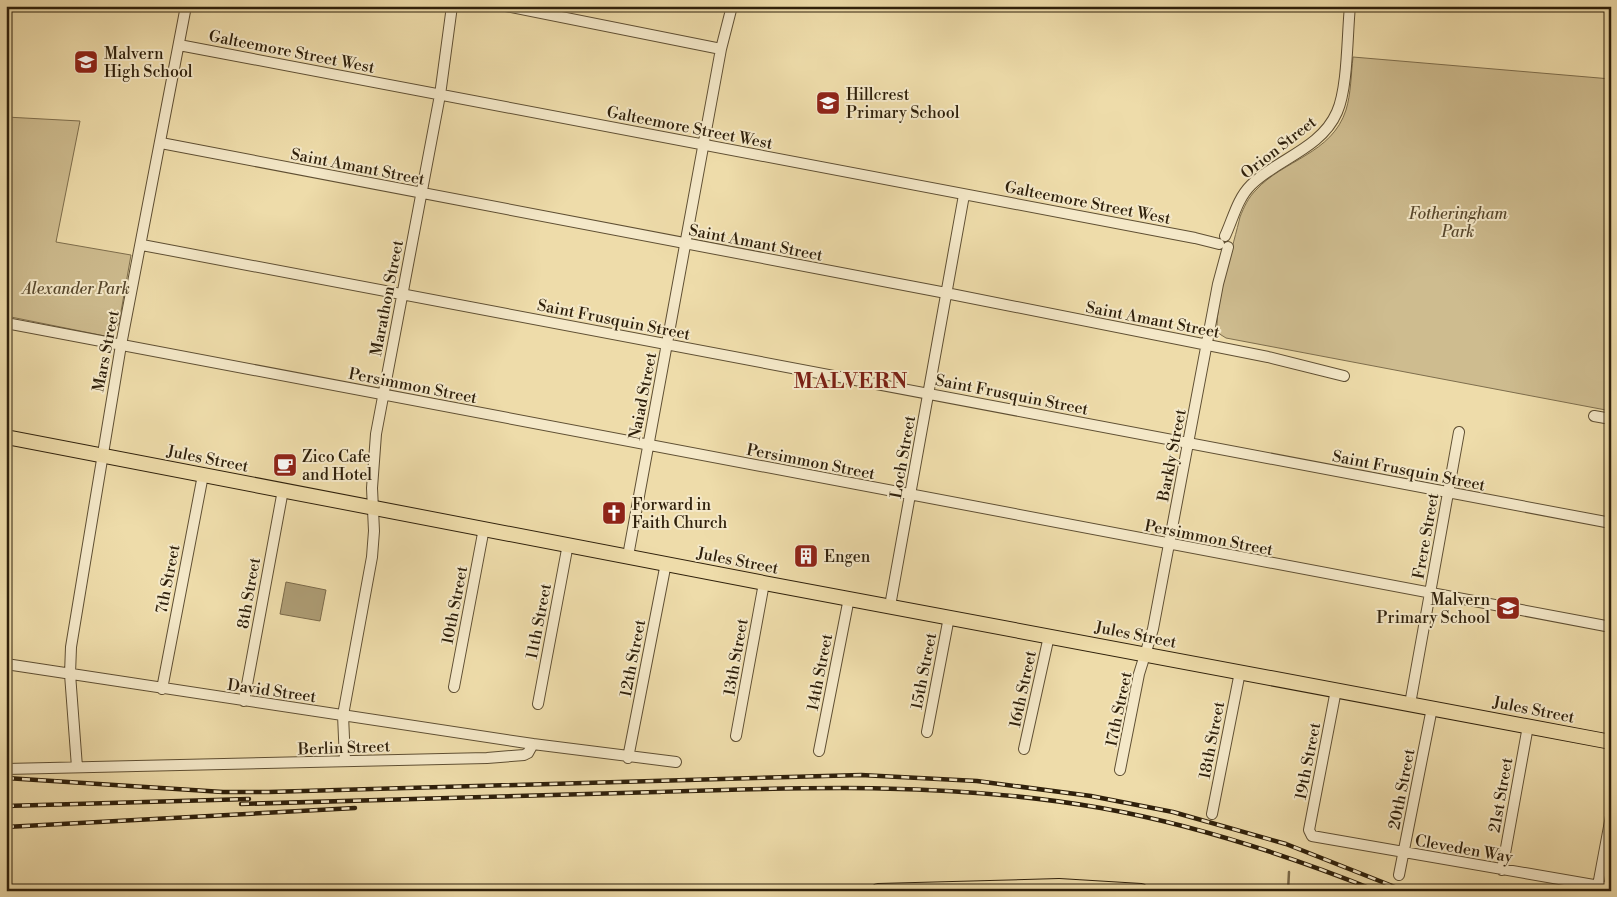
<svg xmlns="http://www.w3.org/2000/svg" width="1617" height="897" font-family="'Libre Bodoni',serif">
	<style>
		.green { fill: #cebc8f; stroke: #7e6e4d }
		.water { fill: #ad9c74; stroke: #7b6a4a }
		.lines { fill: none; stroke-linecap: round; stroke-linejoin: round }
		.stream { stroke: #7b6a4a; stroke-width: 2.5 }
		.minor-casing { stroke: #5f4f33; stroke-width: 12 }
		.major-casing { stroke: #2f200b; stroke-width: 16 }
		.minor { stroke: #f4e8c8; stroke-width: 10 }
		.major { stroke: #eedcaa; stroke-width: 14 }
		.rail-casing { stroke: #2f200b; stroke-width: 4.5 }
		.rail { stroke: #f4e8c8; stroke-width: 2.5; stroke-dasharray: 8; stroke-linecap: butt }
		.labels { text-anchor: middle; stroke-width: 4; stroke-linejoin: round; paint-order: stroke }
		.street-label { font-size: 16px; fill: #2f200b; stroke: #f4e8c8 }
		.poi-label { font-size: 16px; fill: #2f200b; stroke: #f4e8c8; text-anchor: start }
		.park-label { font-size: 16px; font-style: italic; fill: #57472c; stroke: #f4e8c8 }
		.district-label { font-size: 21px; font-weight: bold; letter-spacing: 1px; fill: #7a1f14; stroke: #f4e8c8 }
	</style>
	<rect width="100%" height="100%" fill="#eedcaa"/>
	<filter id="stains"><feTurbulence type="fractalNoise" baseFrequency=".004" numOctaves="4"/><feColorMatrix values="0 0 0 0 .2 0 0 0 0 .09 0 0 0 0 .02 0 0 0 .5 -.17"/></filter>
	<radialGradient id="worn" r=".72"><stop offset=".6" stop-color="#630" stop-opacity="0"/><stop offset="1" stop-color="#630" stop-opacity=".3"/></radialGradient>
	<path class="green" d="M1353,57L1611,79V411L1226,338L1218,333C1212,315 1235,239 1240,217C1244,207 1248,198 1256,190C1283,160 1332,154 1346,110C1351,94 1351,74 1353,57Z
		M6,117L80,121L56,242L131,255L119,323L110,337L6,316Z"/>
	<path class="water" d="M286,582L326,590L320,621L280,614Z"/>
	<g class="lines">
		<path class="stream" d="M1288,891L1289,872"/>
		<defs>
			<path id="minor" d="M506,6L721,49
				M179,45L1195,238L1219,244
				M161,143L946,293L1268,357L1344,376
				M1225,236C1233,219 1237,199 1251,185C1277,159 1321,149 1337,112C1348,87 1347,35 1350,6
				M142,245L1611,523
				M6,323L1611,627
				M1594,416L1611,419
				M628,556L721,49L732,6
				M890,606L964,195
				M6,664L533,744
				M454,687L484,528
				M162,689L203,475
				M1336,690L1309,830L1312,836L1611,888
				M244,701L283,490
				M538,704L568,544
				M1410,704L1459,432
				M927,732L949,617
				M736,736L764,583
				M1024,749L1049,636
				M819,751L849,598
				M628,758L666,563
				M345,761L343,715L372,557L374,531L372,488L376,434L440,95L452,6
				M77,767L70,674L71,647L121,345L186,6
				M6,769L487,758L524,755L528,753L533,744L676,762
				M1120,770L1139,674L1153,629L1218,284L1228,247
				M1212,814L1240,672
				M1502,870L1528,726
				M1399,875L1432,708
				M1597,891L1611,816"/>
			<path id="major" d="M6,437L764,583L1611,742
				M878,891L1059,886L1141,891"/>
		</defs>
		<use href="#minor" class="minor-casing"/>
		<use href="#major" class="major-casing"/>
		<use href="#minor" class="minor"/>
		<use href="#major" class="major"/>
		<defs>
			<path id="rail" d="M6,778L223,792H269L861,775L977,781L1091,796L1173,812L1286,844L1405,891
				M241,804C380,800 518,796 657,792C808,787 951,782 1101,808C1196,825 1287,855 1377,891
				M6,806L249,799
				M6,827L355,808"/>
		</defs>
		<use href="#rail" class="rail-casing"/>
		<use href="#rail" class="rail"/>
	</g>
	<defs>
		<symbol id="school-square" viewBox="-11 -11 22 22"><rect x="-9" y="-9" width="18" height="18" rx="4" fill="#8f2418" stroke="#f4e8c8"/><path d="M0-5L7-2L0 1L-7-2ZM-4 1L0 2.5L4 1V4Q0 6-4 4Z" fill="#fff"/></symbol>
		<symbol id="cafe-square" viewBox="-11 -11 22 22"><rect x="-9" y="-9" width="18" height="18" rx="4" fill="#8f2418" stroke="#f4e8c8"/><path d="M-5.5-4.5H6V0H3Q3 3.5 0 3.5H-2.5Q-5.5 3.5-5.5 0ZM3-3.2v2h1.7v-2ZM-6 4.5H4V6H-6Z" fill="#fff"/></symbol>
		<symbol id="church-square" viewBox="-11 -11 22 22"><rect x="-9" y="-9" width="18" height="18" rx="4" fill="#8f2418" stroke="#f4e8c8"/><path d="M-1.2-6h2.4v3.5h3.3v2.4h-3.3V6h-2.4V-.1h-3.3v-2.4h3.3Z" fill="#fff"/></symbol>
		<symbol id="building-square" viewBox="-11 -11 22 22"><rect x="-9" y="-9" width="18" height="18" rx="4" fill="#8f2418" stroke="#f4e8c8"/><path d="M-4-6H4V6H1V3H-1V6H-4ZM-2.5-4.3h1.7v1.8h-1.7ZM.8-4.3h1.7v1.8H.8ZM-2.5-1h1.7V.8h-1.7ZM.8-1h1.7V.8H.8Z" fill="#fff"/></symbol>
	</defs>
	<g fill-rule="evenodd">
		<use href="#school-square" x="72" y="48" width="28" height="28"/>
		<use href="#school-square" x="814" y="89" width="28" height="28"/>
		<use href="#cafe-square" x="271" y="451" width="28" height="28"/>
		<use href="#church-square" x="600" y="499" width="28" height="28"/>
		<use href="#building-square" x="792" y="542" width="28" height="28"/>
		<use href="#school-square" x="1494" y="594" width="28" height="28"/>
	</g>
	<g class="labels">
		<g class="street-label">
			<text transform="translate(292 51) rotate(11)" y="6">Galteemore Street West</text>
			<text transform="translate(690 127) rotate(11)" y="6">Galteemore Street West</text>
			<text transform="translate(1278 147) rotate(-38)" y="6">Orion Street</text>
			<text transform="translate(358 166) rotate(11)" y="6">Saint Amant Street</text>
			<text transform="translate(1088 202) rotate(11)" y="6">Galteemore Street West</text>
			<text transform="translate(756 242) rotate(11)" y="6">Saint Amant Street</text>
			<text transform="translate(386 298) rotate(-79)" y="6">Marathon Street</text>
			<text transform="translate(614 319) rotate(11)" y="6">Saint Frusquin Street</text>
			<text transform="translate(1153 319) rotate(11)" y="6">Saint Amant Street</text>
			<text transform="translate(105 351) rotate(-79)" y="6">Mars Street</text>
			<text transform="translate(413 385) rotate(11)" y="6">Persimmon Street</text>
			<text transform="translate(1012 394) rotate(11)" y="6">Saint Frusquin Street</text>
			<text transform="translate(642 396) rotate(-79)" y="6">Naiad Street</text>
			<text transform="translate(1171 455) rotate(-79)" y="6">Barkly Street</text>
			<text transform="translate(902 457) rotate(-80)" y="6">Loch Street</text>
			<text transform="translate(208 458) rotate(11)" y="6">Jules Street</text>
			<text transform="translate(811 461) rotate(11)" y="6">Persimmon Street</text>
			<text transform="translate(1409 470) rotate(11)" y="6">Saint Frusquin Street</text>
			<text transform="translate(1425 536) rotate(-80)" y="6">Frere Street</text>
			<text transform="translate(1209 537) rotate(11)" y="6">Persimmon Street</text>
			<text transform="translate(738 560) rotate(11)" y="6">Jules Street</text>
			<text transform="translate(167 579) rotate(-79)" y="6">7th Street</text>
			<text transform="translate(248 593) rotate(-80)" y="6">8th Street</text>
			<text transform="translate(454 605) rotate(-79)" y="6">10th Street</text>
			<text transform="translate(538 621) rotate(-79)" y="6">11th Street</text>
			<text transform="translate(1136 634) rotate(11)" y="6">Jules Street</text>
			<text transform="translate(735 657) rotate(-80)" y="6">13th Street</text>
			<text transform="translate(632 658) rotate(-79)" y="6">12th Street</text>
			<text transform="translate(923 671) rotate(-79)" y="6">15th Street</text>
			<text transform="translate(819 672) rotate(-79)" y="6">14th Street</text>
			<text transform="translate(1022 689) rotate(-78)" y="6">16th Street</text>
			<text transform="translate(272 690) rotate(8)" y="6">David Street</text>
			<text transform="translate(1118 709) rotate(-78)" y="6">17th Street</text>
			<text transform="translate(1534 709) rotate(11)" y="6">Jules Street</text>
			<text transform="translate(1211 740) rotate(-79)" y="6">18th Street</text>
			<text transform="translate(344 747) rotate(-2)" y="6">Berlin Street</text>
			<text transform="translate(1307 761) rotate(-79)" y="6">19th Street</text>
			<text transform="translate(1401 789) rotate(-79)" y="6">20th Street</text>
			<text transform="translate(1500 795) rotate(-80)" y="6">21st Street</text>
			<text transform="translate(1464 848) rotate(10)" y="6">Cleveden Way</text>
		</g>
		<g class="poi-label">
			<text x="104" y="59">Malvern<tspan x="104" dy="18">High School</tspan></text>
			<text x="846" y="100">Hillcrest<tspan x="846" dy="18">Primary School</tspan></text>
			<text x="302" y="462">Zico Cafe<tspan x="302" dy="18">and Hotel</tspan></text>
			<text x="632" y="510">Forward in<tspan x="632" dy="18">Faith Church</tspan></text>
			<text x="824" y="562">Engen</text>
			<text x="1490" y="605" text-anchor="end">Malvern<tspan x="1490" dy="18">Primary School</tspan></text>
		</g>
		<g class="park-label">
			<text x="1458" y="219">Fotheringham<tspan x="1458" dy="18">Park</tspan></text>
			<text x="76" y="294">Alexander Park</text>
		</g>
		<g class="district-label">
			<text x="851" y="388">MALVERN</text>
		</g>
	</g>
	<rect width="1617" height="897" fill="none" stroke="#eedcaa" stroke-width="25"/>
	<rect x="8" y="8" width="1602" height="882" fill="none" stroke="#2f200b" stroke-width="2.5"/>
	<rect x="12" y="12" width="1592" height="872" fill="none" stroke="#2f200b"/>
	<rect width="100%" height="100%" filter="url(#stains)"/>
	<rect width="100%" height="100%" fill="url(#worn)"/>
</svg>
